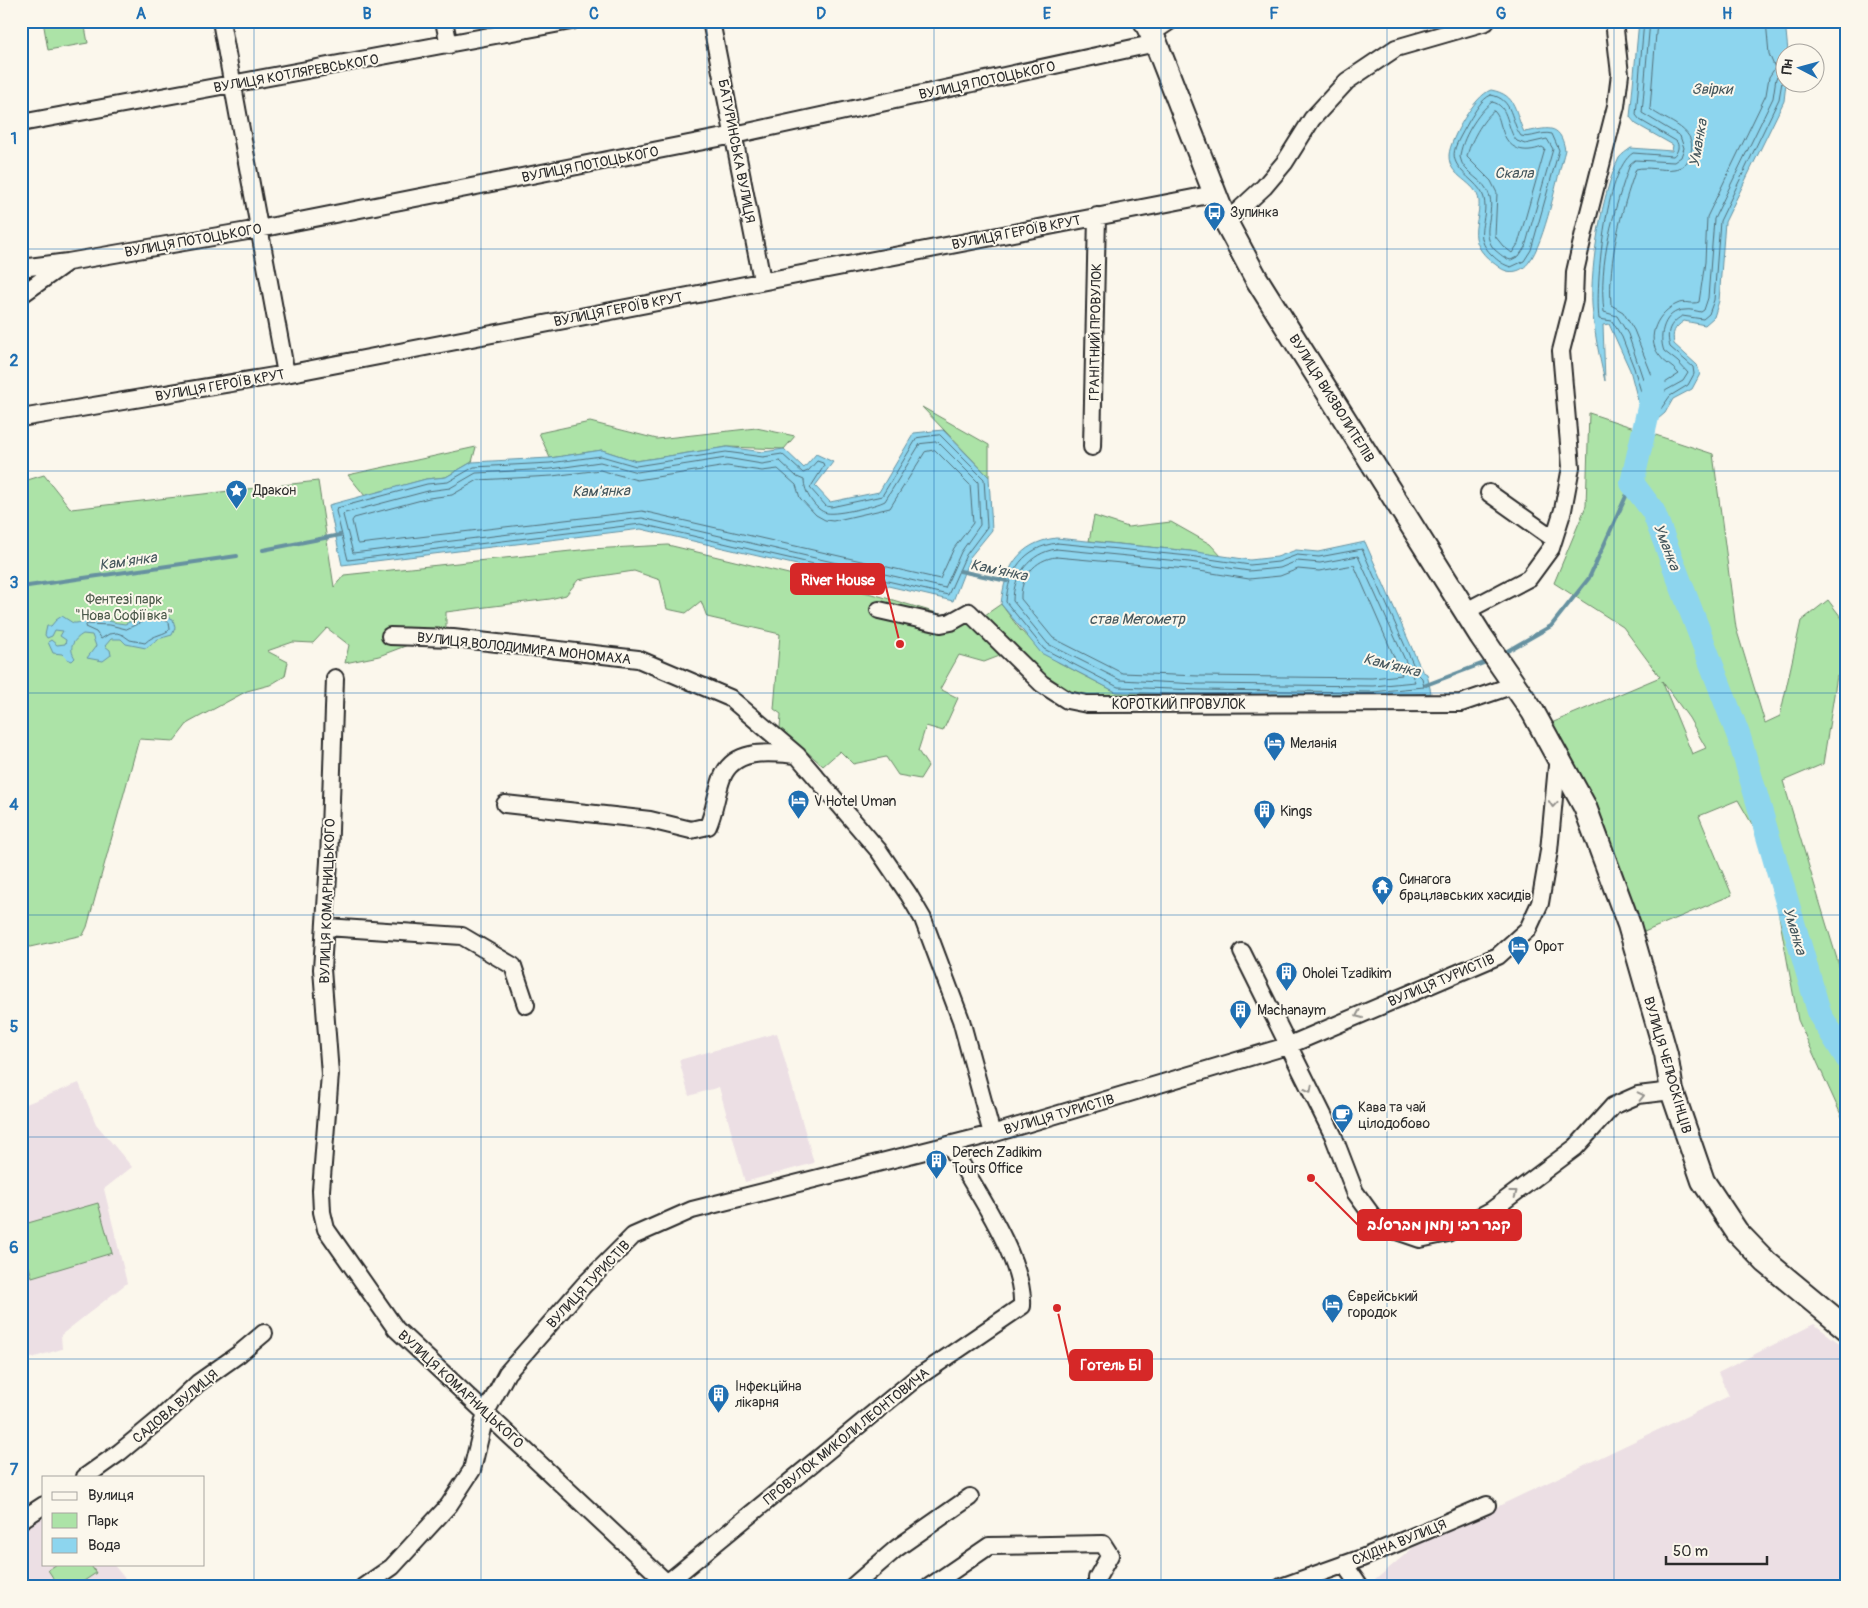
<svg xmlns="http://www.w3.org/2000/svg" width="1868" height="1608" font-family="Pangolin,'Playpen Sans Hebrew',sans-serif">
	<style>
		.built { fill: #ecdfe4 }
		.green { fill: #ace3a7; stroke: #6c8769; fill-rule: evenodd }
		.water { fill: #8dd5ee; stroke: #6691a0 }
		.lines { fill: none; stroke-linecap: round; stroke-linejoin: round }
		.shore { stroke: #526f79; stroke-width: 1 }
		.stream { stroke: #6691a0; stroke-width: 4 }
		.river { stroke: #8dd5ee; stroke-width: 24 }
		.minor-casing { stroke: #2b2b2b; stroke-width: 20 }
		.secondary-casing { stroke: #2b2b2b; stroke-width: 26 }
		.minor { stroke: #fbf7ec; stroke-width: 16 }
		.secondary { stroke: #fbf7ec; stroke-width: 22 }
		.oneway { stroke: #93918c }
		.grid { fill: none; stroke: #1f6fb2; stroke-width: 1; stroke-opacity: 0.55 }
		.labels { text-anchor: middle; stroke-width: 4; stroke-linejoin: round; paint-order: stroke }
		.street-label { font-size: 14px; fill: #2b2b2b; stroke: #fbf7ec }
		.poi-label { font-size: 14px; fill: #2b2b2b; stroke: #fbf7ec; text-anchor: start }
		.park-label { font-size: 14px; fill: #4b594a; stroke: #fbf7ec }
		.water-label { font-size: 15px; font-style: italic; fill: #44565c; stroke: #fbf7ec }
		.leader { fill: none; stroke: #d62828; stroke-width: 2 }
		.callout-dot { fill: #d62828; stroke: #fbf7ec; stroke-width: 2 }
		.callout { fill: #d62828; stroke: #d62828; stroke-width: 2 }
		.callout-label { font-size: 15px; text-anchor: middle; font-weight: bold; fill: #fff }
		.neatline { fill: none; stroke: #1f6fb2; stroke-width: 2 }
		.grid-label { font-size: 16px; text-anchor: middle; font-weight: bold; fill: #1f6fb2 }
	</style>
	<rect width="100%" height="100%" fill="#fbf7ec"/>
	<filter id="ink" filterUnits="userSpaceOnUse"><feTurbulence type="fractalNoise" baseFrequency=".02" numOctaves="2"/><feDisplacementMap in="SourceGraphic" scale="10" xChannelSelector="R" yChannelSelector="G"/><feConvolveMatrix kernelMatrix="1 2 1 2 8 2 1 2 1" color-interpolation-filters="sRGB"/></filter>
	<g filter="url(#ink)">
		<path class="built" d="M777,1033L814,1163L745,1182L719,1087L689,1096L679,1060Z
			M79,1083L96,1124L132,1167L104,1189L127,1283L61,1335L62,1349L21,1361V1106Z
			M1814,1324L1847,1349V1587L1368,1586L1415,1546L1729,1396L1718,1373Z
			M44,1517V1564H113L132,1587H21V1531Z"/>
		<path class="green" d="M43,21H114L85,27L88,43L48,50Z
			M922,407L989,445V477Z
			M1589,413L1713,454L1736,628L1765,723L1780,716L1801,621L1828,600L1847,625V675L1837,676L1823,764L1783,781L1847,992V1128L1798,1020L1767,850L1738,800L1699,816L1732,895L1637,935L1549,724L1660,677L1623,627L1554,583L1586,506ZM1662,681L1689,718L1706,748L1692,754Z
			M590,422L657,439L756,428L795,436L784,449L727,447L636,461L602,450L550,458L539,433Z
			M476,447L472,462L446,477L426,479L365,496L348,475Z
			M44,475L71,509L318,481L334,587L344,575L590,549L668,545L876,595L957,619L985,615L1001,604L1021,631L1058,662L1116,692L1198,695L1197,705L1067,700L1010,652L984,662L959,655L940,689L958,698L943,731L926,726L918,751L928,766L920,779L898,775L886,757L853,764L840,751L823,766L780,728L781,714L774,709L780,634L707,617L701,601L686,613L667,609L660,580L634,571L594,577L578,580L566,595L550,599L446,612V638L429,637L379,656L345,663L349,645L327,628L313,643L293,642L267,651L288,662L285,676L270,685L247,691L188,723L174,741L139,739L87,927L83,935L21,949V482Z
			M1094,516L1128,527L1171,522L1210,544L1222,557L1190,551L1089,541Z
			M98,1203L112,1253L32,1277L21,1241V1225Z
			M57,1564H90L96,1573L75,1587H59L48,1570Z"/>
		<path class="water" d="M1639,21H1785L1788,52H1786V83L1784,101L1725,222L1719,301L1714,317L1705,325L1684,321C1674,328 1672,332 1674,344L1697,365L1700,374L1692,389L1673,399L1665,413L1658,419L1642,416L1630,370L1609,324L1603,325L1605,381C1599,356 1594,331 1592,305C1590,267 1602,192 1619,158C1622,154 1627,151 1631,148L1672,151L1673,145L1636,124L1630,117Z
			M1491,90C1518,95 1514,112 1524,132C1546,129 1560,121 1565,150C1557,178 1545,241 1529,262C1522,272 1509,275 1499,267C1489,260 1478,251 1476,238C1474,226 1480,213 1479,201C1477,181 1448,178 1449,155C1450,139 1475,95 1491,90Z
			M943,430L989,477L992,530L970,557L953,601L641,529L342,565L329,505L426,479L446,477L472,462L550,458L602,450L636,461L727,447L763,452L784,449L804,468L816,454L833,462L815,486L830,502L879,492L914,433Z
			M1056,538L1190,551L1250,560L1277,557L1296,550L1318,552L1365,542L1422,671L1427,674L1431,693L1373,697L1198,695L1116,692L1041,653L1001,604C1005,568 1018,543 1056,538Z
			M153,612L173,619L175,628L172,635L158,639L146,648L126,644L121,639H111L105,646L110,650L111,655L103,661L87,658L96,646L92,635L83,634C73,640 68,648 75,658L72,661L67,659L62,654L53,653L48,642L51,640L57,645L65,644L66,640L60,636L63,631L55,630L52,636L47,638L45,635L47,626H51L56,620L62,616L73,623C81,624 85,618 93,618C105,619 113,623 125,624Z"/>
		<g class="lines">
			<path class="shore" d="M1644,21L1636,115L1640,120L1676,141C1680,145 1678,153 1673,156L1633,153C1605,170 1595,287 1599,319L1612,321L1622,337L1634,368L1647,412L1658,413L1670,396L1688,385L1694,374L1693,367L1670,347C1666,332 1669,324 1682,316L1703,319L1709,314L1714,300L1720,221L1779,99L1782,82L1786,78
				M1650,21L1642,113L1680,136L1684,148L1681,157L1674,162L1635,160L1630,164C1614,210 1598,262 1604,312L1617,316L1628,334L1652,406H1656L1665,391L1683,381L1688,373L1678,362L1664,351C1658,336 1664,310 1685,310C1690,309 1696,311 1701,312L1704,310L1708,298L1714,219L1773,98L1776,78L1786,71
				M1657,21L1650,109C1666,122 1702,129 1689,158C1687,164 1681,168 1674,169C1662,171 1647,166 1636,169C1621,212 1608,259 1611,305L1623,312L1634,330L1657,388L1679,374C1673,366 1664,363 1659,355C1645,337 1658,312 1677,304C1684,300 1692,305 1699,302L1705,262L1707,217L1766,95L1769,77L1775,68L1769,54L1766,21
				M1491,95C1514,99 1510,121 1521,136C1531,139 1541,131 1552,134L1559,150L1531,250L1524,261L1511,267C1504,265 1498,261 1492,255C1471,235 1489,221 1484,198C1482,191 1478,187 1473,182C1445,157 1452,152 1469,121C1475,112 1481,99 1491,95Z
				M1492,102C1510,105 1506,130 1517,141L1525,144L1547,139L1553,149L1525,247L1519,256L1511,260C1505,259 1500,254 1495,250C1480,234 1494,216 1490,197C1486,179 1463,175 1460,157C1461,140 1478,112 1492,102Z
				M1494,111C1500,117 1499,122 1502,129C1508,150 1524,154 1542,147L1545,149L1518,244L1512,253L1503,246L1495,236L1497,193L1491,181L1467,157C1469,144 1483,118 1494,111Z
				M940,435L984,479L987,527L966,555L948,595L641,524L348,560L336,511L337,508L427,484L448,482L474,467L550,463L601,456L636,466L726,452L763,457L782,454L803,473L808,471L817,461L823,463L824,466L810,488L826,506L831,507L882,496L917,438Z
				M938,442L978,482L980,525L961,552L945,588L642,518L353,553L343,515L345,513L428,491L450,488L476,473L551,469L600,462L637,472L726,458L762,464L780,461L797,477L804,480C804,491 814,510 827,513C837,515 876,506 885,501L920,444Z
				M935,450L970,485L973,523L954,548L940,579L642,511L359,544L357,543L352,521L354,518L429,498L452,495L478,480L552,476L600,470L637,480L727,466L762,471L778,469L796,485L800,498L816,515L825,520L833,521L890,508L925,452Z
				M1057,543L1189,556L1250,565L1278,562L1297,555L1319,557L1362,549L1417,673L1422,678L1424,687L1373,692L1198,690L1118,687L1044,649L1006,602C1008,571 1024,547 1057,543Z
				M1056,549L1189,562L1249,571L1280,568L1297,561L1320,563L1358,556L1415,682L1373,686L1198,684L1120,680L1048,644L1013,601C1013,575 1030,553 1056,549Z
				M1056,557L1187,569L1249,579L1280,576L1298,569L1319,571L1354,565L1402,675L1372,678L1199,676L1122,673L1053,638L1021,599C1020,578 1035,559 1056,557Z
				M153,617L169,622L170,629C165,635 154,634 145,643L130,640L123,635L117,633L109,634L101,639L96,632L85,627L87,624L110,625L126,629Z"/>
			<path class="stream" d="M263,550L340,535
				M960,571L1007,581
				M21,587L237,556
				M1502,654L1551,626L1589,578L1632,483
				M1426,685L1489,661"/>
			<path class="river" d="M1654,386L1632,483L1653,511L1739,737L1820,1015L1847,1058"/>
			<defs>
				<path id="minor" d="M221,21L286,374
					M444,21L449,45
					M711,21L762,280
					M1152,33L1170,21
					M21,123L571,21
					M1226,222L1264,187L1285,162L1312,119L1347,81L1396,48L1486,22
					M21,268L68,262L259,229L734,135L1156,43
					M21,295L66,263
					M21,418L286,374L1214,194
					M1092,447L1097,216
					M1489,493L1554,539
					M879,610L941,624L951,622L969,612L1042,684L1067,700L1087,704L1461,703L1514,685
					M1466,611L1529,578L1551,548L1563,510L1571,467L1561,351L1574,300L1575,272L1585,228L1616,106L1620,74L1614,21
					M390,636L453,638L638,659L730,698L797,755L879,851L909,895L923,919L961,1020L992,1134
					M335,678L329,861L322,969L330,1074L321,1190L322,1212L326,1229L396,1329L667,1583
					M505,804L650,820L691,830L708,826C715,810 716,794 722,778C734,747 771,753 797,755
					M326,927L462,936L513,966L526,1005
					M1242,952L1333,1135L1355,1192L1379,1225L1420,1239L1448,1233L1492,1210L1576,1147L1613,1106L1638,1095L1672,1091
					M85,1477L120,1452L161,1418L198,1383L239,1354L264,1333
					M21,1520L44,1505
					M1344,1564L1360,1587
					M667,1583L915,1379L1022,1306C1025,1260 973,1186 950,1145
					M363,1587L392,1567L449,1505L472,1470L486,1412L507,1373L584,1285L633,1236L692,1210L992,1134L1287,1046L1498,956L1528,929L1540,903L1549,851L1558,755
					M852,1587L897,1548L970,1497
					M929,1587L989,1546L1103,1544L1110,1555L1097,1578V1587
					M1281,1587L1362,1558L1487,1505"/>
				<path id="secondary" d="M1145,21L1156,43L1226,222L1256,278L1481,636L1533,712L1585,807L1629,925L1666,1054L1672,1091L1703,1181L1737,1232L1766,1262L1847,1329"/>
			</defs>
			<use href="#minor" class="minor-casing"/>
			<use href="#secondary" class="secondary-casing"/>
			<use href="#minor" class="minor"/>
			<use href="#secondary" class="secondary"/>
		</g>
		<defs><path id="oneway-chevron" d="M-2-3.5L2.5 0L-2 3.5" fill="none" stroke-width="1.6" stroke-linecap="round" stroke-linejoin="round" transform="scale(1.25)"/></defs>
		<g class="oneway">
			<use href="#oneway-chevron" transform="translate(1553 804) rotate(95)"/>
			<use href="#oneway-chevron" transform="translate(1359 1015) rotate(157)"/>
			<use href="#oneway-chevron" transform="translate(1309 1089) rotate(63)"/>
			<use href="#oneway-chevron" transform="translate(1641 1096) rotate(-13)"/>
			<use href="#oneway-chevron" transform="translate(1514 1193) rotate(-37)"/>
		</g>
	</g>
	<path class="grid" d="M254,21V1587M481,21V1587M707,21V1587M934,21V1587M1161,21V1587M1387,21V1587M1614,21V1587M21,249H1847M21,471H1847M21,693H1847M21,915H1847M21,1137H1847M21,1359H1847"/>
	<defs>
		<symbol id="bus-pin" viewBox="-11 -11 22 30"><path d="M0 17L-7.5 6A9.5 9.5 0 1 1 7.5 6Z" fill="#1f6fb2" stroke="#fbf7ec"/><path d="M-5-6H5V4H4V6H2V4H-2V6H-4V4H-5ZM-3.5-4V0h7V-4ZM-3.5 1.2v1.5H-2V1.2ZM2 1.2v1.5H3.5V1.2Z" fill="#fff"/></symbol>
		<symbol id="sight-pin" viewBox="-11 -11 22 30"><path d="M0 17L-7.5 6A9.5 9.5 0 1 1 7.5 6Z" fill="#1f6fb2" stroke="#fbf7ec"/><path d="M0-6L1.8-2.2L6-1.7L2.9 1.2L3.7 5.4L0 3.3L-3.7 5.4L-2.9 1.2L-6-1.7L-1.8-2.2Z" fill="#fff"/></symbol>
		<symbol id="hotel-pin" viewBox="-11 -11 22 30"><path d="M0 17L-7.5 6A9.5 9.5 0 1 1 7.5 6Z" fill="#1f6fb2" stroke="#fbf7ec"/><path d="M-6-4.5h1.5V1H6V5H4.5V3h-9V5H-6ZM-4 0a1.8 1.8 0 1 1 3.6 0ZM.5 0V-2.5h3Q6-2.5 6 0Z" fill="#fff"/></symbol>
		<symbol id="building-pin" viewBox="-11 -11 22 30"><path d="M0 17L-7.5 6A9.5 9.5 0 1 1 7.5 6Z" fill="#1f6fb2" stroke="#fbf7ec"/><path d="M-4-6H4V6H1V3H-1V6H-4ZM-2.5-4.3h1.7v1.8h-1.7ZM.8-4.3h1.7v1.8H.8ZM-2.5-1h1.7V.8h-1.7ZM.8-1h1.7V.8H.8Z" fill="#fff"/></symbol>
		<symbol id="temple-pin" viewBox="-11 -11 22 30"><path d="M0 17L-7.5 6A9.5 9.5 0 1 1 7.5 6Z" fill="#1f6fb2" stroke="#fbf7ec"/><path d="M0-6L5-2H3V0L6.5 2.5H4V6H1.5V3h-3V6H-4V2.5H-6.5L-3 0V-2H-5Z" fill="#fff"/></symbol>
		<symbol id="cafe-pin" viewBox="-11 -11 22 30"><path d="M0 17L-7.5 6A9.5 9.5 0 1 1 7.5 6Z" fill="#1f6fb2" stroke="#fbf7ec"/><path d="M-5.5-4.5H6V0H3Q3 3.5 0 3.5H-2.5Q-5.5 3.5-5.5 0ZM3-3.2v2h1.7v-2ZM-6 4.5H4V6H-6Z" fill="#fff"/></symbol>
	</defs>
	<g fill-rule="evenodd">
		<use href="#bus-pin" x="1202" y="200" width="25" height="34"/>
		<use href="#sight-pin" x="224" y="478" width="25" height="34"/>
		<use href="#hotel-pin" x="1262" y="730" width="25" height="34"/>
		<use href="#hotel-pin" x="786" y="788" width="25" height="34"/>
		<use href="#building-pin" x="1252" y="798" width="25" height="34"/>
		<use href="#temple-pin" x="1370" y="874" width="25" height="34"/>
		<use href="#hotel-pin" x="1506" y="934" width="25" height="34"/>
		<use href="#building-pin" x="1274" y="960" width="25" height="34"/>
		<use href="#building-pin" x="1228" y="998" width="25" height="34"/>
		<use href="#cafe-pin" x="1330" y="1102" width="25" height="34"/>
		<use href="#building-pin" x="924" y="1148" width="25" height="34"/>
		<use href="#hotel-pin" x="1320" y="1292" width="25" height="34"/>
		<use href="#building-pin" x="706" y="1382" width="25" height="34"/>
	</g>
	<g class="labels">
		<g class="street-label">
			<text transform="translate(296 73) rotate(-10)" y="5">ВУЛИЦЯ КОТЛЯРЕВСЬКОГО</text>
			<text transform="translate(987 80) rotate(-12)" y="5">ВУЛИЦЯ ПОТОЦЬКОГО</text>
			<text transform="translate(737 151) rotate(79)" y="5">БАТУРИНСЬКА ВУЛИЦЯ</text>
			<text transform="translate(590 164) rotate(-11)" y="5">ВУЛИЦЯ ПОТОЦЬКОГО</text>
			<text transform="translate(1016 232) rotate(-11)" y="5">ВУЛИЦЯ ГЕРОЇВ КРУТ</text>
			<text transform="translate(193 240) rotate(-10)" y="5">ВУЛИЦЯ ПОТОЦЬКОГО</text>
			<text transform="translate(618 309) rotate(-11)" y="5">ВУЛИЦЯ ГЕРОЇВ КРУТ</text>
			<text transform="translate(1095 332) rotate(-89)" y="5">ГРАНІТНИЙ ПРОВУЛОК</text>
			<text transform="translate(220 385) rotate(-10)" y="5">ВУЛИЦЯ ГЕРОЇВ КРУТ</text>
			<text transform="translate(1332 398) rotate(58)" y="5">ВУЛИЦЯ ВИЗВОЛИТЕЛІВ</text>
			<text transform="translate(524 648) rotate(6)" y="5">ВУЛИЦЯ ВОЛОДИМИРА МОНОМАХА</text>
			<text x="1179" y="709">КОРОТКИЙ ПРОВУЛОК</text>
			<text transform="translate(327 901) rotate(-88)" y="5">ВУЛИЦЯ КОМАРНИЦЬКОГО</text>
			<text transform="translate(1441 980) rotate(-23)" y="5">ВУЛИЦЯ ТУРИСТІВ</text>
			<text transform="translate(1668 1065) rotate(74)" y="5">ВУЛИЦЯ ЧЕЛЮСКІНЦІВ</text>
			<text transform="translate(1059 1114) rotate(-16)" y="5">ВУЛИЦЯ ТУРИСТІВ</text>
			<text transform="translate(588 1284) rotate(-47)" y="5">ВУЛИЦЯ ТУРИСТІВ</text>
			<text transform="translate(461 1389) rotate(43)" y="5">ВУЛИЦЯ КОМАРНИЦЬКОГО</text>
			<text transform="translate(175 1406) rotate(-40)" y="5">САДОВА ВУЛИЦЯ</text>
			<text transform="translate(846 1436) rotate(-39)" y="5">ПРОВУЛОК МИКОЛИ ЛЕОНТОВИЧА</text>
			<text transform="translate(1399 1542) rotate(-22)" y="5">СХІДНА ВУЛИЦЯ</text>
		</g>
		<g class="poi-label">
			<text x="1230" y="217">Зупинка</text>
			<text x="253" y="495">Дракон</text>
			<text x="1290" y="748">Меланія</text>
			<text x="814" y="806">V Hotel Uman</text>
			<text x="1280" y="816">Kings</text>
			<text x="1399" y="884">Синагога<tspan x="1399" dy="16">брацлавських хасидів</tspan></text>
			<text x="1534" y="951">Орот</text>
			<text x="1302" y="978">Oholei Tzadikim</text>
			<text x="1257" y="1015">Machanaym</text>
			<text x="1358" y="1112">Кава та чай<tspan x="1358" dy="16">цілодобово</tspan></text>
			<text x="952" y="1157">Derech Zadikim<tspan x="952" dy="16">Tours Office</tspan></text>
			<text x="1348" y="1301">Єврєйський<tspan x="1348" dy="16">городок</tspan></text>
			<text x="735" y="1391">Інфекційна<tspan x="735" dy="16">лікарня</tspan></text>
		</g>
		<g class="park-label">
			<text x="124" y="604">Фентезі парк<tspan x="124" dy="16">"Нова Софіївка"</tspan></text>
		</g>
		<g class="water-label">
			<text x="1712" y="94">Звірки</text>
			<text transform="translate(1698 143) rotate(-80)" y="5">Уманка</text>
			<text x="1514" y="178">Скала</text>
			<text transform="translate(601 491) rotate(-1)" y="5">Кам'янка</text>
			<text transform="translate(1667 547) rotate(69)" y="5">Уманка</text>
			<text transform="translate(128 561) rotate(-8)" y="5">Кам'янка</text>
			<text transform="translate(999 570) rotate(12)" y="5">Кам'янка</text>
			<text x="1137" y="624">став Мегометр</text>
			<text transform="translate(1392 665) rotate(14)" y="5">Кам'янка</text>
			<text transform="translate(1795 931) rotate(74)" y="5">Уманка</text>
		</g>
	</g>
	<path class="leader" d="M900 644L884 579M1311 1178L1358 1225M1057 1308L1070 1365"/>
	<g class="callout-dot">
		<circle cx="900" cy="644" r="5"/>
		<circle cx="1311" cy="1178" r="5"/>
		<circle cx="1057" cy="1308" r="5"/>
	</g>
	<g class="callout">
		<rect x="791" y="564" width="93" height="30" rx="5"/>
		<rect x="1358" y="1210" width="163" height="30" rx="5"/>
		<rect x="1070" y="1350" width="82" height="30" rx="5"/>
	</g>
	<g class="callout-label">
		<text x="838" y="585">River House</text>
		<text x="1439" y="1230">קבר רבי נחמן מברסלב</text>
		<text x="1111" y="1370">Готель БІ</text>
	</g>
	<rect width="1868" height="1608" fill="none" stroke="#fbf7ec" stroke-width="55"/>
	<rect x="42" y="1476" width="162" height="90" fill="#fbf7ec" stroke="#a8a59f"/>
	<rect x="52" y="1492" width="25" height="8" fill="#fbf7ec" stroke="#a8a59f"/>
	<text x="88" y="1500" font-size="15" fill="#2b2b2b">Вулиця</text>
	<rect x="52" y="1513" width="25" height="15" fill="#ace3a7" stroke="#a8a59f"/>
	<text x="88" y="1526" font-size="15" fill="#2b2b2b">Парк</text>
	<rect x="52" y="1538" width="25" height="15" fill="#8dd5ee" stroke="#a8a59f"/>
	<text x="88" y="1550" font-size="15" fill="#2b2b2b">Вода</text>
	<g transform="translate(1800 68) rotate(276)"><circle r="24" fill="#fbf7ec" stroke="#a8a59f"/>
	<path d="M0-4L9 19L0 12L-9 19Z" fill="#1f6fb2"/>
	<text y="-8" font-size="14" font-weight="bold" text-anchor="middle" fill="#2b2b2b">Пн</text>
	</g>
	<path d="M1666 1556v8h101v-8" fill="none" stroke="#2b2b2b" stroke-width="2.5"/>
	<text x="1673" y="1556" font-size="15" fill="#2b2b2b" stroke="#fbf7ec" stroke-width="4" paint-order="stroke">50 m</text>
	<rect x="28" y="28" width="1812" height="1552" class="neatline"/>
	<g class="grid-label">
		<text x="141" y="19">A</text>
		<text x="367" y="19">B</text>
		<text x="594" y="19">C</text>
		<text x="821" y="19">D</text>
		<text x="1047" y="19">E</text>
		<text x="1274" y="19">F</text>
		<text x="1501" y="19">G</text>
		<text x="1727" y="19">H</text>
		<text x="14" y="144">1</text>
		<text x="14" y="366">2</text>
		<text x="14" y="588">3</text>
		<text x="14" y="810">4</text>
		<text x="14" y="1032">5</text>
		<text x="14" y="1253">6</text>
		<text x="14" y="1475">7</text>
	</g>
</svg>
